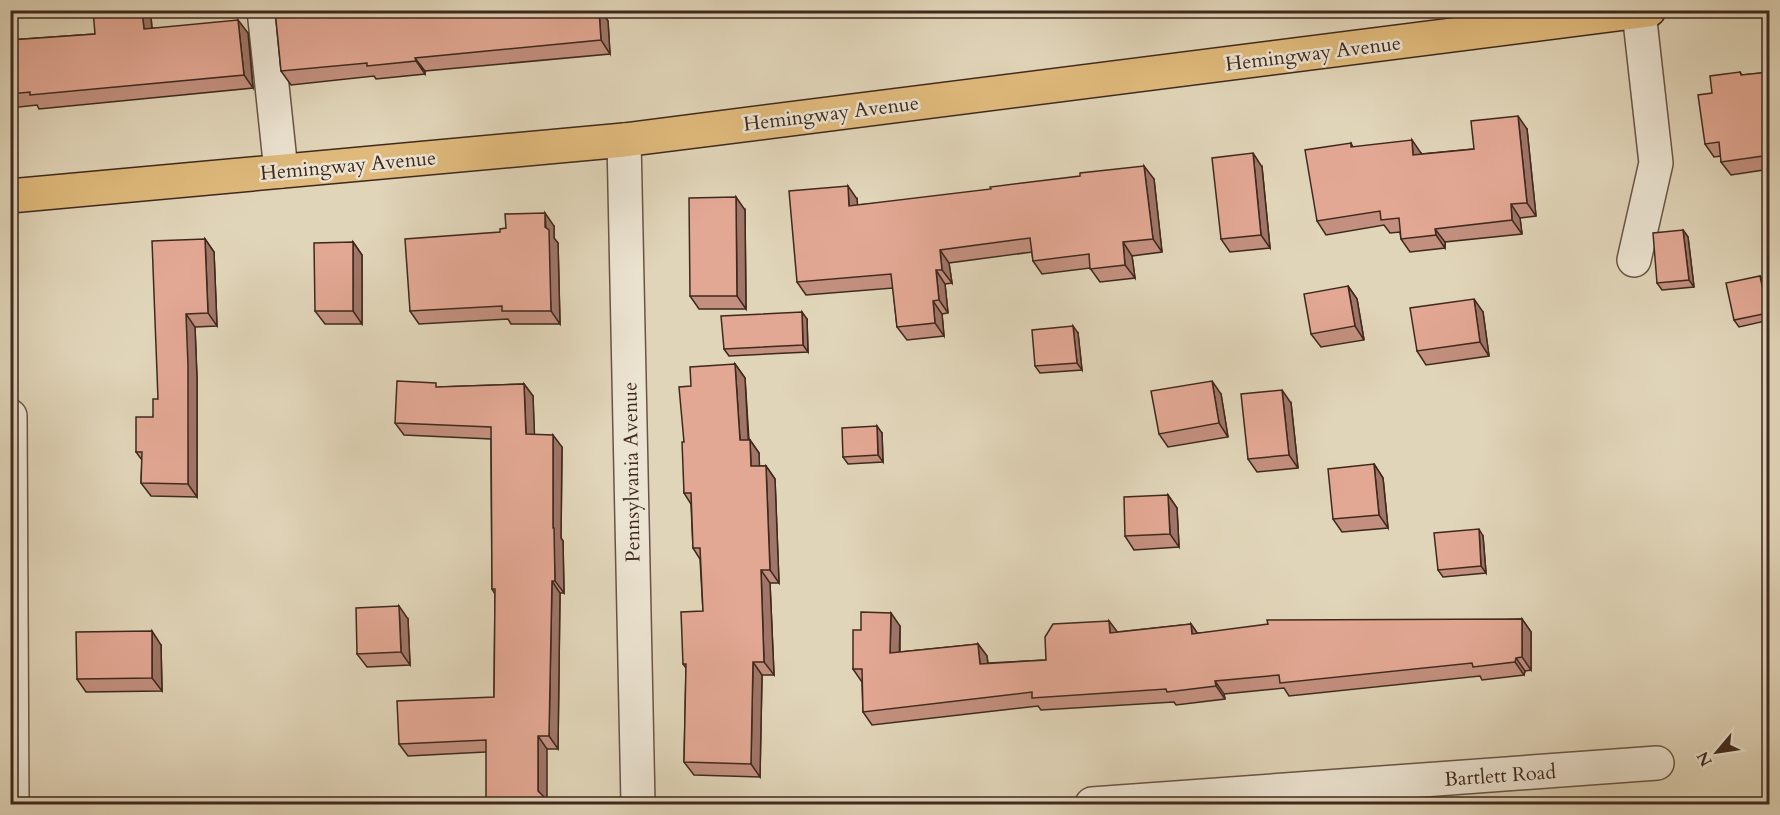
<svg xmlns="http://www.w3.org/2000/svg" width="1780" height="815" font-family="Cardo,serif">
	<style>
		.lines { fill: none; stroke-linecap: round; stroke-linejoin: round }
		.minor-casing { stroke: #685445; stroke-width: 36 }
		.major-casing { stroke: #3f291e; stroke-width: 36 }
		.minor { stroke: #ece4d2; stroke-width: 33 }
		.major { stroke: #e0ba7c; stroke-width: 33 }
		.wall { fill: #c3907f; stroke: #3f291e; stroke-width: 1.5 }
		.shaded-wall { fill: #9f7668; stroke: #3f291e; stroke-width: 1.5 }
		.building { fill: #e3a894; stroke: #3f291e; stroke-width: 1.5 }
		.labels { text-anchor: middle; stroke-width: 5; stroke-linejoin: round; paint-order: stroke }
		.street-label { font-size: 20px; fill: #3f291e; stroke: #ece4d2 }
	</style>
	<rect width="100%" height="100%" fill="#e1d5b9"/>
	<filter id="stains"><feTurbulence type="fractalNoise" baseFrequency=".00333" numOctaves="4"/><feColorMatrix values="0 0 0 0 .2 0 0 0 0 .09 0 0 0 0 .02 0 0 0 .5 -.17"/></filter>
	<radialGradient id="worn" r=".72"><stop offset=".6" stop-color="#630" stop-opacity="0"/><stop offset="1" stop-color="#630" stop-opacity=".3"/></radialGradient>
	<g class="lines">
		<defs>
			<path id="minor" d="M264,10L281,171
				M624,140L638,804
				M1634,260L1656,163L1639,12
				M10,416L12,804
				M1092,804L1657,763"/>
			<path id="major" d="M10,196L624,140L1649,10"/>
		</defs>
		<use href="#minor" class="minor-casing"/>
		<use href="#major" class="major-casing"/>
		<use href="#minor" class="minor"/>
		<use href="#major" class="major"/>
	</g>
	<path class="wall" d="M275,10H601L608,21L610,54L425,71V74L376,79L374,76L291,85L281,71Z
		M884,10H904L885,12Z
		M961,10H996L964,15Z
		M151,17L152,28L248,33L253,88L39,109L37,105L10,108V40L95,34Z
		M1740,72L1742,75L1770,72V169L1731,175L1721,162V156L1714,157L1705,144L1712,93Z
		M1527,129L1536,216L1520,218L1522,234L1445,242V248L1410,252L1401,239L1400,232L1390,233L1384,225L1326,235L1317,221L1351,143L1353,147L1421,153V154L1474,149Z
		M1262,167L1270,248L1230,252L1221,239Z
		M1154,179L1162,252L1132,256L1135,278L1100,282L1090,268L1042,274L1033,261L1032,252L949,263L952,283L945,284L948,313L942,314L944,336L907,340L897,327L893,288L806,295L797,282L857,199V205Z
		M745,210L746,309H699L690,296Z
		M554,226V238L558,243L560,324H511L508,319L419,324L410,311L500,232Z
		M1683,230L1688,237L1694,287L1662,290L1657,283Z
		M205,239L214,252L217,326L195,327L197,378V497L151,496L141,483L142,460L136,452L153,417Z
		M353,242L362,255V324H325L315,311Z
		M1760,276L1765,283L1770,304V320L1739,327L1734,320Z
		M1348,286L1357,299L1364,340L1321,347L1311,334Z
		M1483,312L1489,356L1426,365L1417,351Z
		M807,319L808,352L729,356L724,349Z
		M1078,333L1082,370L1040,373L1035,366Z
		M735,364L745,378L749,440H750L759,453V466H766L775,479L779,583H770L774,675H762L760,777L694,775L684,762L686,668L683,664L703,611L700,559L693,548L691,504L684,493V442L691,386Z
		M524,384L533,396L534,435L562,447L561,538L563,541L564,593H560L558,749H547L408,756L399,744L494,697L495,594L492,589L491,439L404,435L395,423L439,387Z
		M1221,394L1228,437L1168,447L1159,434Z
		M1291,403L1298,468L1257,472L1248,459Z
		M882,433L883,462L848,464L843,457Z
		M1374,464L1383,478L1388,528L1342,532L1333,519Z
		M1168,495L1177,508L1179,547L1134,550L1125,536Z
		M1483,536L1486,573L1443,577L1438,570Z
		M408,619L410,665L367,667L357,654Z
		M1522,619L1531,632V670L1525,671L1524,675L1482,680L1480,676L1289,696L1284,688L1224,694L1225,699L1176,705L1174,702L1041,710L1038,706L872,725L863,712L862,682L853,669L861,630L900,626V652L978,644L987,656L988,663L1046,660L1109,621L1117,632L1191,624L1197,633Z
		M161,645L162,691L86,692L77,679Z"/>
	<path class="shaded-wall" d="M142,10H147L151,17L153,42L144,29Z
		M599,10H601L608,21L610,54L601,40Z
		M238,20L248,33L253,88L244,75Z
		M415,58L425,71V74L416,61Z
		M1518,116L1527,129L1536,216L1527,203Z
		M1412,140L1421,153L1423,168L1413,155Z
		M1253,153L1262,167L1270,248L1261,235Z
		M1144,166L1154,179L1162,252L1153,239Z
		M848,186L857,199L859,219L849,206Z
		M736,197L745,210L746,309L737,296Z
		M1511,204L1520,218L1522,234L1512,220Z
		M545,213L554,226V238L558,243L560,324L551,311Z
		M1435,229L1445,242V248L1436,235Z
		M1683,230L1688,237L1694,287L1689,280Z
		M205,239L214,252L217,326L208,313Z
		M353,242L362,255V324L353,311Z
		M1123,242L1132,256L1135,278L1125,265Z
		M940,250L949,263L952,283L942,270Z
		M936,270L945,284L948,313L939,300Z
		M1760,276L1765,283L1770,304V315L1768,313Z
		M1348,286L1357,299L1364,340L1355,326Z
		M1474,299L1483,312L1489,356L1480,342Z
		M933,301L942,314L944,336L935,323Z
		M802,312L807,319L808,352L803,345Z
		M186,314L195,327L197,378V497L188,484Z
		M1073,326L1078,333L1082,370L1077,363Z
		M735,364L745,378L749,454L740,440Z
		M1212,381L1221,394L1228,437L1219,423Z
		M524,384L533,396L535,447L526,434Z
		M1282,390L1291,403L1298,468L1289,455Z
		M877,426L882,433L883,462L878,455Z
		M553,435L562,447L561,538L563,541L564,593L555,581L553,528Z
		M750,440L759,453L760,479L751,466Z
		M1374,464L1383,478L1388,528L1379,515Z
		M766,466L775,479L779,583L770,570Z
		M1168,495L1177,508L1179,547L1170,534Z
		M1479,529L1483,536L1486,573L1481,566Z
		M761,570L770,583L774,675L764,662Z
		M552,581L560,593L558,749L549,736Z
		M399,606L408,619L410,665L401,652Z
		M891,613L900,626L899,666L890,653Z
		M1522,619L1531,632V670L1522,657Z
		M1109,621L1119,634L1110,633Z
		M1191,624L1200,637L1192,634Z
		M152,631L161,645L162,691L152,678Z
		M978,644L987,656L989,676L980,664Z
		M1516,658L1525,671L1524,675L1515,662Z
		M753,662L762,675L760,777L751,764Z
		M1215,681L1224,694L1225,699L1216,686Z
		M538,736L547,749V803L538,791Z"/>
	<path class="building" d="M93,10H142L144,29L238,20L244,75L30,95V92L10,94V40L95,34Z
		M275,10H599L601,40L415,58L416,61L367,66V63L281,71Z
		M1740,72L1741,75L1770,72V155L1721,162L1719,142L1705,144L1698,95L1712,93L1710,76Z
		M1518,116L1527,203L1511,204L1512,220L1435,229L1436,235L1401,239L1399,218L1381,220L1380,211L1317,221L1305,150L1351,143V147L1412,140L1413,155L1474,149L1471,121Z
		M1253,153L1261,235L1221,239L1212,158Z
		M1144,166L1153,239L1123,242L1125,265L1090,269L1089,254L1033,261L1030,238L940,250L942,270H936L939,300L933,301L935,323L897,327L891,274L797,282L789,191L848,186L849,206L991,189L990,187L1080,176V173Z
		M736,197L737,296H690L689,198Z
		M545,213V227L549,230L551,311H502V306L410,311L405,239L500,232V229L506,228L505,214Z
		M1683,230L1689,280L1657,283L1653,233Z
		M205,239L208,313L186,314L188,365V484L141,483L142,452H136V417H153V399H158L152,241Z
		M353,242V311H315L314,243Z
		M1760,276L1768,313L1734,320L1726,283Z
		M1348,286L1355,326L1311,334L1304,294Z
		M1474,299L1480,342L1417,351L1410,308Z
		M802,312L803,345L724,349L721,316Z
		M1073,326L1077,363L1035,366L1032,330Z
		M735,364L740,440H750L751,466H766L770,570H761L764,662H753L751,764L684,762L686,664H683L681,612L703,611L700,548H693L691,493H684L682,442H684L679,387L691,386L690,367Z
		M397,381L436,383V387L524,384L526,434L553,435V528H554L555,581H552L549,736H538V791L551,804H486V740L399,744L397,701L494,697L495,589H492L491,427L395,423Z
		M1212,381L1219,423L1159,434L1151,391Z
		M1282,390L1289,455L1248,459L1241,394Z
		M877,426L878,455L843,457L842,428Z
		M1374,464L1379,515L1333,519L1328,469Z
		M1168,495L1170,534L1125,536L1124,497Z
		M1479,529L1481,566L1438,570L1434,533Z
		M399,606L401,652L357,654L356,608Z
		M861,612L891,613L890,653L978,644L980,664L1046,660L1045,637L1053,624L1109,621L1110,633L1191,624L1192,634L1268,624L1267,620L1522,619V657L1516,658L1515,662L1473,667L1472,663L1280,683L1279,675L1215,681L1216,686L1167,692L1166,689L1032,698V692L863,712L862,669H853V630H861Z
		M152,631V678L77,679L76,632Z
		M262,802L306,803V804H262Z"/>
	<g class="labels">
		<g class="street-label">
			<text transform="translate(1313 53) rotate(-7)" y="7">Hemingway Avenue</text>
			<text transform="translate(831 113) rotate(-7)" y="7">Hemingway Avenue</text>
			<text transform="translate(348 165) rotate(-5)" y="7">Hemingway Avenue</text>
			<text transform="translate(631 472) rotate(-91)" y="7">Pennsylvania Avenue</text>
			<text transform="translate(1500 775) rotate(-4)" y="7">Bartlett Road</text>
		</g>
	</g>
	<rect width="1780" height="815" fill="none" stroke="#e1d5b9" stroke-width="36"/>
	<rect x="12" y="12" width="1756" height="791" fill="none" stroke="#3f291e" stroke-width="3"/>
	<rect x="18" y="18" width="1744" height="779" fill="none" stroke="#3f291e" stroke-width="1.5"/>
	<g transform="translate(1717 752) rotate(241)" stroke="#ece4d2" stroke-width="4.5" paint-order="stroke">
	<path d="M0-4.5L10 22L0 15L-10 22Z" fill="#3f291e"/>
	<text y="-9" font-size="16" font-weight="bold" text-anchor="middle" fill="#3f291e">N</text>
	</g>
	<rect width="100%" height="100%" filter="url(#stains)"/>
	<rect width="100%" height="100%" fill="url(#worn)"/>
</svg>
